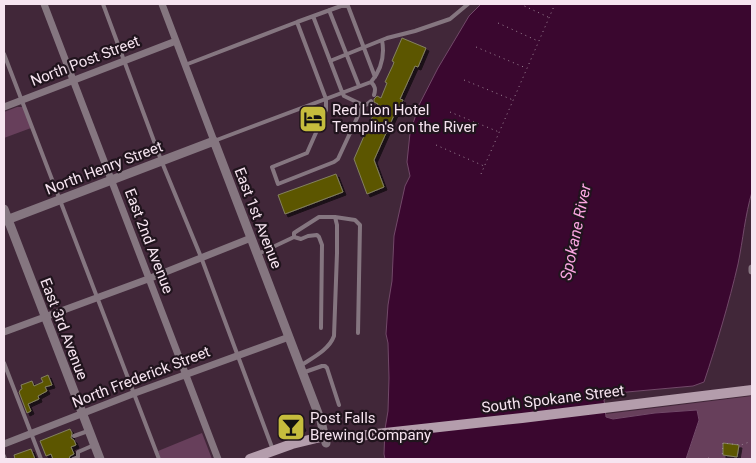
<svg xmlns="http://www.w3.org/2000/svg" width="756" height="463" font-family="Roboto,sans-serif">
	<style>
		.green { fill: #673f5b }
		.water { fill: #3a072f; stroke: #724969 }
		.building { fill: #5c5603; stroke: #83815f; filter: url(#shadow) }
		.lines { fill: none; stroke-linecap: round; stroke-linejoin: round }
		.path { stroke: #9e8897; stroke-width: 1; stroke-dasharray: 1 4; stroke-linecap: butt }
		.service { stroke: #857680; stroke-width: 4 }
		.minor { stroke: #857680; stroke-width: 7 }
		.tertiary { stroke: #857680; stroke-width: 9 }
		.secondary { stroke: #b49dac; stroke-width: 10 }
		.labels { text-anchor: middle; stroke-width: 4.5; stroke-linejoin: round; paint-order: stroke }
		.street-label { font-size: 15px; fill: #f6e4f0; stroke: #20141d }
		.poi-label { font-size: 15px; fill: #f6e4f0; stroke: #20141d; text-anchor: start }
		.water-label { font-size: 16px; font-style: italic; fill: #faa6e1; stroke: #20141d }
	</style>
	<defs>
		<filter id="shadow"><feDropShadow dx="3" dy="3" stdDeviation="0" flood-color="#0009"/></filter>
	</defs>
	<rect width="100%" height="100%" fill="#412739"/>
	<path class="green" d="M17,107H23L31,128L4,138V112Z
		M752,396V459H686L699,420L697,410L655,413L613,419L606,417V414Z
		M202,433L212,459H161L158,451Z"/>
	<path class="water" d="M481,4H752V192C745,215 743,240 738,264C729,303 717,343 704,382L693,386L616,393L608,396L604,400L606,417L613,419L655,413L697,410L699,420L686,459H385L384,454L385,429L388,411L389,378L388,343L386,334L388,305L392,281L394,236L405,186L410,176L407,162L410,133L419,105L438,68L469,16Z"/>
	<path class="building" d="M402,38L426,48L418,67L415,66L400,99L403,100L396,114L395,113L374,160L384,187L367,194L354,159L378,104L374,102V99L377,96L381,98L387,83L385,82L393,65L394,62L392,61Z
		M336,174L343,192L285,214L278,195Z
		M48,375L52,385L45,387L47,391L38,396L39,399L28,404L31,411L27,413L19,392L20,391V390L22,389L21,385L32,381L34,386L43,382L41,378Z
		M299,418L303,428L283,436L279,426Z
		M70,429L72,433L71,438L74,440L76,445L71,447L74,454L70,456L69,459H53L51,454L46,456L40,441Z
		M723,443L739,445L737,457L723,455Z
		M31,449L35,459H15L14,455Z"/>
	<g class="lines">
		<path class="path" d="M520,4L548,17
			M498,23L538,41
			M476,47L526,68
			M464,80L513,100
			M450,112L499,132
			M436,145L484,166
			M481,174L555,4
			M708,458L719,459
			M722,459L723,443L741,445L752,441"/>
		<path class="service" d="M103,4L161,160L201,257L273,450
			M329,10L359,86
			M313,16L342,92L344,96L363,105L338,159L334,162L278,184L272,167L307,153L326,110V99L297,22L341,6H348L375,77
			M4,54L159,459
			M330,61L382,40
			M185,65L297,22
			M371,82C375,86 376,89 374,95
			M363,105H366L371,101
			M214,141L371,82C382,69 385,56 382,40L387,38L415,31L450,19L468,4
			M335,217L355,220L360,225L358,333
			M294,237L301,239L308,236L317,235L319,237L322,245L321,328
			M258,254L294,237V233L297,231L319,217H335L337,225V253L334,336C329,350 312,358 300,366
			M4,363L41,459
			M302,373L322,366H325L327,368L339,405
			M74,436L88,431
			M4,456L5,459
			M73,459L78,457V452L94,445"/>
		<path class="minor" d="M44,4L218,459
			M162,4L214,141
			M4,107L176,41
			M752,268V271
			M4,332L148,279L251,238
			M4,444L135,393L289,337"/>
		<path class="tertiary" d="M4,209L100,459
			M4,221L214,141L321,421L326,443"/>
		<path class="secondary" d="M250,459L292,444L325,436H358L522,418L752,390"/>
	</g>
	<defs>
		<symbol id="hotel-square" viewBox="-11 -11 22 22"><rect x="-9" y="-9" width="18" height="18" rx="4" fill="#c5bc3d" stroke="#20141d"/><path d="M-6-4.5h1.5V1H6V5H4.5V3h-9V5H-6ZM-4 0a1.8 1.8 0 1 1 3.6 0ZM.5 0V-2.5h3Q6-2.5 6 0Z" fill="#111"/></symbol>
		<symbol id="bar-square" viewBox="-11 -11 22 22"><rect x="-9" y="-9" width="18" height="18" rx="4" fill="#c5bc3d" stroke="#20141d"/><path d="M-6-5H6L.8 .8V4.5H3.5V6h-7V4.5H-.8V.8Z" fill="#111"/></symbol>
	</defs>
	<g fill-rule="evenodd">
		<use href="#hotel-square" x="297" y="103" width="32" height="32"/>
		<use href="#bar-square" x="275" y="411" width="32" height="32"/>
	</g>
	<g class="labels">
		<g class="street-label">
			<text transform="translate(85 61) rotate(-21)" y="5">North Post Street</text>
			<text transform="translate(104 168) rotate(-21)" y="5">North Henry Street</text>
			<text transform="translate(258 218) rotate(69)" y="5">East 1st Avenue</text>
			<text transform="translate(149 241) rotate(69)" y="5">East 2nd Avenue</text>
			<text transform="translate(64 329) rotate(69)" y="5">East 3rd Avenue</text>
			<text transform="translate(141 377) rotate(-21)" y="5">North Frederick Street</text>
			<text transform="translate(553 399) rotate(-7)" y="5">South Spokane Street</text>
		</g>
		<g class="poi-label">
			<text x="332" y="115">Red Lion Hotel<tspan x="332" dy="17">Templin's on the River</tspan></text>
			<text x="310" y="423">Post Falls<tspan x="310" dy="17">Brewing Company</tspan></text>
		</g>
		<g class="water-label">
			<text transform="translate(575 232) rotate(-78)" y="6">Spokane River</text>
		</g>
	</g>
	<rect width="756" height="463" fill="none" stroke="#f6e4f0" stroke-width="10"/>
</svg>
